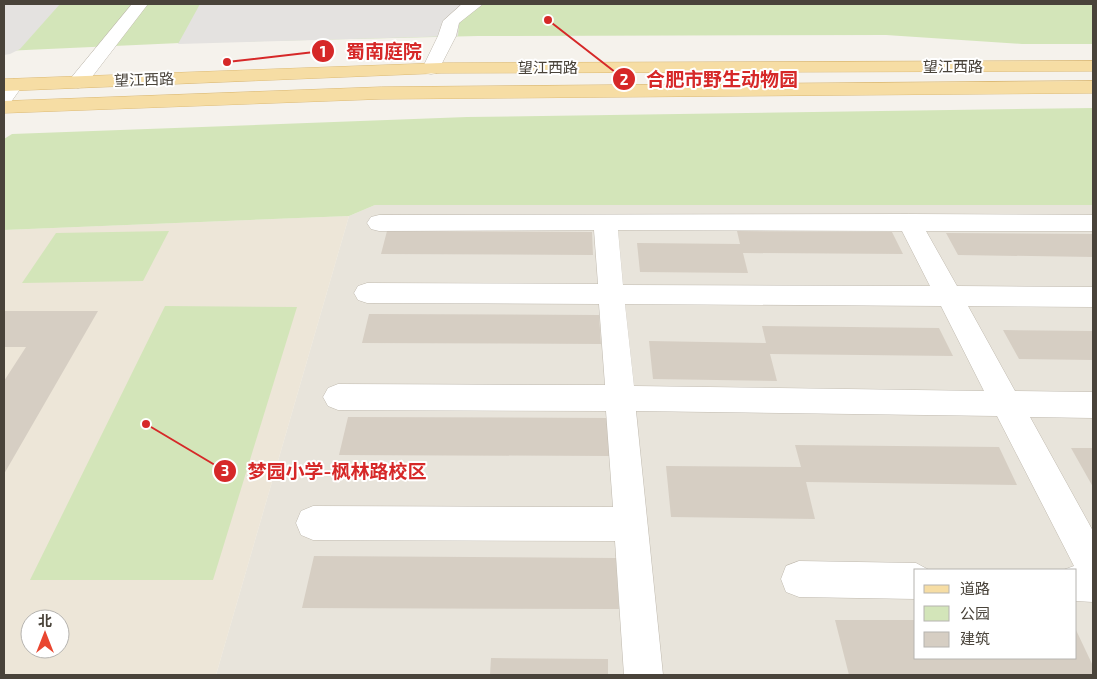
<svg xmlns="http://www.w3.org/2000/svg" width="1097" height="679" font-family="'Exo 2','Noto Sans SC',sans-serif">
	<style>
		.residential { fill: #e8e4db; fill-rule: evenodd }
		.education { fill: #ede6d8; fill-rule: evenodd }
		.green { fill: #d3e5b9 }
		.parking { fill: #e4e2e0 }
		.building { fill: #d6cec3 }
		.lines { fill: none; stroke-linecap: round; stroke-linejoin: round }
		.minor-casing { stroke: #c0baaf; stroke-width: 1 }
		.major-casing { stroke: #dbb974; stroke-width: 1 }
		.minor { fill: #fff; fill-rule: evenodd }
		.major { fill: #f6dda4; fill-rule: evenodd }
		.labels { text-anchor: middle; stroke-width: 4; stroke-linejoin: round; paint-order: stroke }
		.far-street-label { font-size: 15px; fill: #49433a; stroke: #fff }
		.leader { fill: none; stroke: #d62828; stroke-width: 2 }
		.callout-dot { fill: #d62828; stroke: #fff; stroke-width: 2 }
		.mark-label { font-size: 15px; text-anchor: middle; font-weight: bold; fill: #fff }
		.callout-label { font-size: 19px; text-anchor: middle; font-weight: bold; fill: #d62828; stroke: #fff; stroke-width: 4; stroke-linejoin: round; paint-order: stroke }
	</style>
	<rect width="100%" height="100%" fill="#f5f2ec"/>
	<path class="residential" d="M375,205H1093V675H216L349,216ZM916,570H1076V658H916Z"/>
	<path class="education" d="M349,216L216,675H4V230ZM30,619H60V649H30Z"/>
	<path class="green" d="M4,4H1093V44H1022L886,35L478,36L180,43L4,51Z
		M1093,108V205H375L349,216L4,230V139L12,134L467,117Z
		M169,231L143,281L22,283L56,233Z
		M165,306L297,307L213,580H30Z"/>
	<path class="parking" d="M4,4H60L20,49L10,54L4,55Z
		M200,4H484L465,15L459,24L458,36L178,44Z"/>
	<path class="building" d="M387,231L592,232L593,255L381,254Z
		M737,231L892,232L903,254L743,253L748,273L640,272L637,243L740,244Z
		M946,233L1093,234V257L958,255Z
		M4,311H98L4,474V381L26,347H4Z
		M369,314L599,315L601,344L362,343Z
		M762,326L939,328L953,356L770,354L777,381L653,379L649,341L766,343Z
		M1003,330L1093,331V360L1019,359Z
		M348,417L608,418L611,456L339,455Z
		M795,445L999,447L1017,485L806,482L815,519L671,517L666,466L801,467Z
		M1071,448H1093V487Z
		M314,556L616,558L619,609L302,608Z
		M835,620H916V658H1076V630L1093,666V675H849Z
		M491,658L608,659V675H490Z"/>
	<g class="lines">
		<defs>
			<path id="minor" d="M132,4H148L85,86L78,88L71,86L69,82L71,78Z
				M462,4H483L459,23L456,36L437,73L431,74L425,73L422,69L438,36L443,21Z
				M14,79L21,81L23,85L11,102L4,104C4,92 1,83 14,79Z
				M909,214L1093,215V231H926L957,286L1093,287V307L968,306L1015,391L1093,392V418L1030,417L1093,531V602L1076,601V570H1063L1074,566L997,416L636,411L663,675H624L615,541L313,540L301,535L296,523L301,511L313,506L613,507L606,411L338,410L328,406L323,397L328,388L338,384L605,385L599,304L367,303L358,300L354,293L358,286L367,283L598,284L594,230L379,231L371,229L367,223L371,217L379,215ZM618,230L902,231L930,286L623,285ZM625,304L941,306L984,391L634,386Z
				M799,561L916,563L929,570H916V599L799,597L786,592L781,579L786,566Z"/>
			<path id="major" d="M1093,61V71L441,73L4,91V79L441,63Z
				M1093,81V93L381,99L4,113V101L381,87Z"/>
		</defs>
		<use href="#minor" class="minor-casing"/>
		<use href="#major" class="major-casing"/>
		<use href="#minor" class="minor"/>
		<use href="#major" class="major"/>
	</g>
	<g class="labels">
		<g class="far-street-label">
			<text x="953" y="72">望江西路</text>
			<text x="548" y="73">望江西路</text>
			<text transform="translate(144 80) rotate(-2)" y="5">望江西路</text>
		</g>
	</g>
	<path class="leader" d="M227 62L323 51M548 20L624 79M146 424L225 471"/>
	<g class="callout-dot">
		<circle cx="227" cy="62" r="5"/>
		<circle cx="548" cy="20" r="5"/>
		<circle cx="146" cy="424" r="5"/>
		<circle cx="323" cy="51" r="12"/>
		<circle cx="624" cy="79" r="12"/>
		<circle cx="225" cy="471" r="12"/>
	</g>
	<g class="mark-label">
		<text x="323" y="57">1</text>
		<text x="624" y="85">2</text>
		<text x="225" y="476">3</text>
	</g>
	<g class="callout-label">
		<text x="384" y="58">蜀南庭院</text>
		<text x="722" y="86">合肥市野生动物园</text>
		<text x="337" y="478">梦园小学-枫林路校区</text>
	</g>
	<rect width="1097" height="679" fill="none" stroke="#49433a" stroke-width="10"/>
	<rect x="914" y="569" width="162" height="90" fill="#ffffff" stroke="#b6b4b0"/>
	<rect x="924" y="585" width="25" height="8" fill="#f6dda4" stroke="#b6b4b0"/>
	<text x="960" y="594" font-size="15" fill="#49433a">道路</text>
	<rect x="924" y="606" width="25" height="15" fill="#d3e5b9" stroke="#b6b4b0"/>
	<text x="960" y="619" font-size="15" fill="#49433a">公园</text>
	<rect x="924" y="632" width="25" height="15" fill="#d6cec3" stroke="#b6b4b0"/>
	<text x="960" y="644" font-size="15" fill="#49433a">建筑</text>
	<g transform="translate(45 634)"><circle r="24" fill="#ffffff" stroke="#b6b4b0"/>
	<path d="M0-4L9 19L0 12L-9 19Z" fill="#e94630"/>
	<text y="-8" font-size="14" font-weight="bold" text-anchor="middle" fill="#49433a">北</text>
	</g>
</svg>
